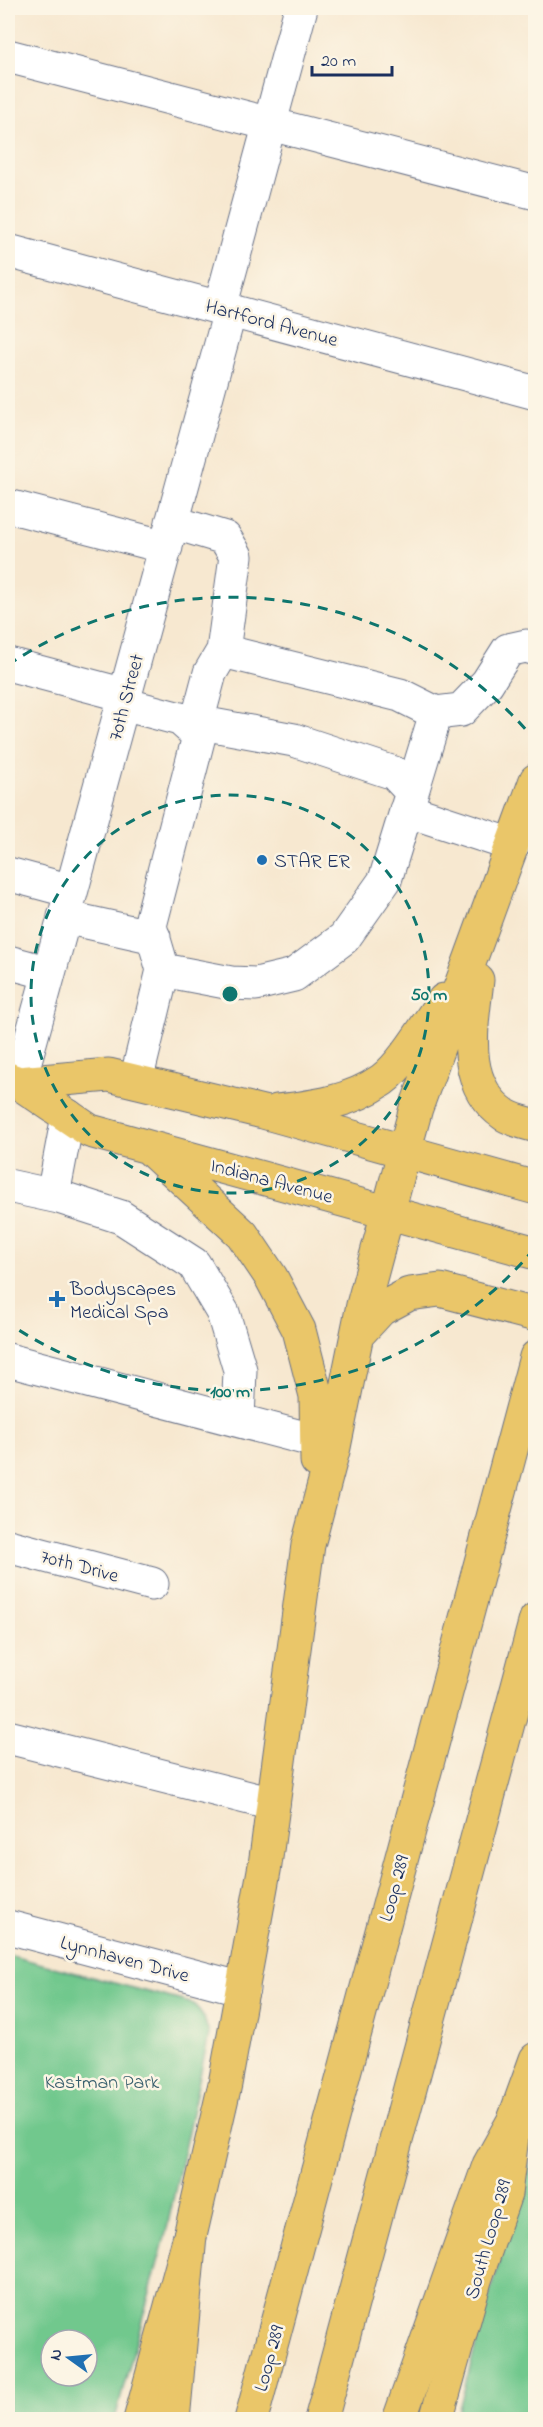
<svg xmlns="http://www.w3.org/2000/svg" width="543" height="2427" font-family="'Indie Flower',sans-serif">
	<style>
		.green { fill: #71c88d; stroke: #467c76; stroke-width: 1.5; fill-rule: evenodd }
		.lines { fill: none; stroke-linecap: round; stroke-linejoin: round }
		.minor-casing { stroke: #687086; stroke-width: 35 }
		.major-casing { stroke: #687086; stroke-width: 35 }
		.highway-casing { stroke: #687086; stroke-width: 35 }
		.minor { stroke: #fff; stroke-width: 33 }
		.major { stroke: #eac669; stroke-width: 33 }
		.highway { stroke: #eac669; stroke-width: 33 }
		.ring { fill: none; stroke: #0f766e; stroke-width: 3; stroke-dasharray: 10 8 }
		.poi-dot { fill: #1f6fb2; stroke: #fcf5e5; stroke-width: 2 }
		.labels { text-anchor: middle; stroke-width: 5; stroke-linejoin: round; paint-order: stroke }
		.street-label { font-size: 20px; fill: #1b2f5e; stroke: #fcf5e5 }
		.poi-label { font-size: 20px; fill: #1b2f5e; stroke: #fcf5e5; text-anchor: start }
		.park-label { font-size: 20px; fill: #355d6c; stroke: #fcf5e5 }
		.centre { fill: #0f766e; stroke: #fcf5e5; stroke-width: 3 }
		.ring-label { font-size: 18px; text-anchor: middle; font-weight: bold; fill: #0f766e; stroke: #fcf5e5; stroke-width: 5; stroke-linejoin: round; paint-order: stroke }
	</style>
	<rect width="100%" height="100%" fill="#fcf5e5"/>
	<filter id="ink" filterUnits="userSpaceOnUse"><feTurbulence type="fractalNoise" baseFrequency=".0167" numOctaves="2"/><feDisplacementMap in="SourceGraphic" scale="12" xChannelSelector="R" yChannelSelector="G"/><feConvolveMatrix kernelMatrix="1 2 1 2 8 2 1 2 1" color-interpolation-filters="sRGB"/></filter>
	<filter id="wash" filterUnits="userSpaceOnUse"><feTurbulence type="fractalNoise" baseFrequency=".008" numOctaves="4" result="noise"/><feDisplacementMap in="SourceGraphic" scale="24" xChannelSelector="R" yChannelSelector="G"/><feGaussianBlur stdDeviation="1.35" result="paint"/><feColorMatrix in="noise" values="0 0 0 0 0 0 0 0 0 0 0 0 0 0 0 0 0 1.4 0 .05"/><feComposite in="paint" operator="in"/></filter>
	<g filter="url(#wash)">
		<rect width="100%" height="100%" fill="#f7e8d0"/>
		<path class="green" d="M8,1955L194,2004L204,2018L209,2034L165,2237L115,2419H8ZM51,2340H87V2376H51Z
			M535,2148V2419L456,2420L492,2285Z"/>
	</g>
	<g filter="url(#ink)">
		<g class="lines">
			<defs>
				<path id="minor" d="M8,56L536,193
					M8,251L536,393
					M220,308L301,8
					M8,506L166,547
					M172,522L225,538L236,556L223,651
					M8,664L125,695
					M123,704L180,719L199,736L150,926L163,970L136,1081
					M436,713L461,710L487,683L508,650L526,646L536,649
					M197,722L210,673L223,651L400,695L436,713L412,792
					M406,810L513,845
					M8,874L71,891
					M64,917L154,937
					M8,962L49,973
					M163,970L231,983L256,984L294,975L344,938L385,880L412,792L394,773L294,740L180,719
					M19,1083L230,311
					M8,1186L59,1197L121,1217L194,1264L223,1313L240,1370L238,1420
					M53,1195L68,1116
					M8,1360L316,1441
					M8,1546L152,1584
					M8,1737L273,1804
					M8,1927L243,1989"/>
				<path id="major" d="M477,980C472,1026 459,1084 505,1115C513,1120 526,1123 536,1126
					M8,1079L19,1083L90,1131L536,1253
					M19,1083L109,1075L263,1112L536,1188
					M277,1111C313,1107 351,1102 382,1080C403,1065 428,1022 444,1000
					M149,1148L242,1234L271,1277L299,1330L316,1396L317,1461
					M357,1335L381,1309L409,1294L440,1290L536,1315
					M140,2420L190,2236L225,2084L265,1865L308,1545L334,1447L363,1305L416,1108L536,780
					M436,2420L475,2280L505,2194L514,2120L536,2059"/>
				<path id="highway" d="M173,2420L190,2236
					M251,2420L536,1357
					M321,2420L536,1619
					M399,2420L489,2165L514,2120"/>
			</defs>
			<use href="#minor" class="minor-casing"/>
			<use href="#major" class="major-casing"/>
			<use href="#highway" class="highway-casing"/>
			<use href="#minor" class="minor"/>
			<use href="#major" class="major"/>
			<use href="#highway" class="highway"/>
		</g>
	</g>
	<g class="ring">
		<circle cx="230" cy="994" r="199"/>
		<path d="M534 1249A397 397 0 0 1 8 1323M8 665A397 397 0 0 1 534 739"/>
	</g>
	<g class="poi-dot">
		<circle cx="262" cy="860" r="6"/>
		<path d="M54 1290h6v6h6v6h-6v6h-6v-6h-6v-6h6z"/>
	</g>
	<g class="labels">
		<g class="street-label">
			<text transform="translate(272 322) rotate(15)" y="7">Hartford Avenue</text>
			<text transform="translate(125 697) rotate(-75)" y="7">70th Street</text>
			<text transform="translate(272 1180) rotate(15)" y="7">Indiana Avenue</text>
			<text transform="translate(80 1565) rotate(15)" y="7">70th Drive</text>
			<text transform="translate(393 1888) rotate(-75)" y="7">Loop 289</text>
			<text transform="translate(125 1958) rotate(15)" y="7">Lynnhaven Drive</text>
			<text transform="translate(487 2239) rotate(-74)" y="7">South Loop 289</text>
			<text transform="translate(268 2358) rotate(-75)" y="7">Loop 289</text>
		</g>
		<g class="poi-label">
			<text x="274" y="867">STAR ER</text>
			<text x="70" y="1295">Bodyscapes<tspan x="70" dy="23">Medical Spa</tspan></text>
		</g>
		<g class="park-label">
			<text x="102" y="2088">Kastman Park</text>
		</g>
	</g>
	<circle cx="230" cy="994" r="9" class="centre"/>
	<g class="ring-label">
		<text x="429" y="1000">50 m</text>
		<text x="230" y="1397">100 m</text>
	</g>
	<rect width="543" height="2427" fill="none" stroke="#fcf5e5" stroke-width="30"/>
	<g transform="translate(69 2358) rotate(285)"><circle r="28" fill="#fcf5e5" stroke="#a2a6af" stroke-width="1.5"/>
	<path d="M0-4.5L10 22L0 15L-10 22Z" fill="#1f6fb2"/>
	<text y="-9" font-size="16" font-weight="bold" text-anchor="middle" fill="#1b2f5e">N</text>
	</g>
	<path d="M312 66v9h80v-9" fill="none" stroke="#1b2f5e" stroke-width="3"/>
	<text x="321" y="66" font-size="18" fill="#1b2f5e" stroke="#fcf5e5" stroke-width="4.5" paint-order="stroke">20 m</text>
</svg>
